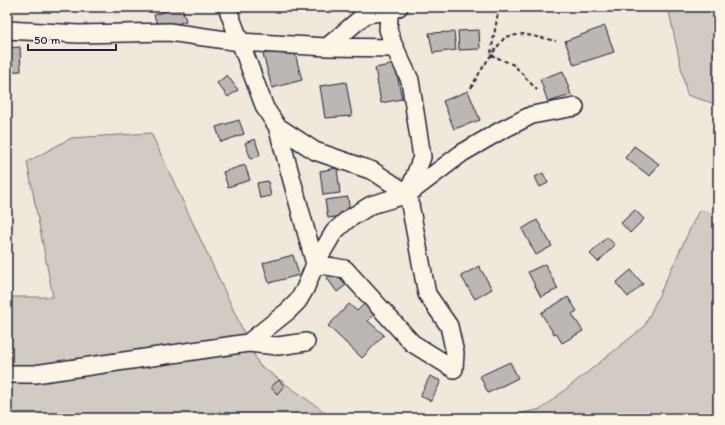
<svg xmlns="http://www.w3.org/2000/svg" width="725" height="425" font-family="Itim,sans-serif">
	<style>
		.green { fill: #d1cbc3; stroke: #7a767f }
		.building { fill: #bcb7b3; stroke: #22223b }
		.lines { fill: none; stroke-linecap: round; stroke-linejoin: round }
		.minor-casing { stroke: #22223b; stroke-width: 20 }
		.path { stroke: #22223b; stroke-width: 2; stroke-dasharray: 4 3; stroke-linecap: butt }
		.minor { stroke: #fcf5e5; stroke-width: 17 }
	</style>
	<rect width="100%" height="100%" fill="#efe8db"/>
	<filter id="ink" filterUnits="userSpaceOnUse"><feTurbulence type="fractalNoise" baseFrequency=".025" numOctaves="2"/><feDisplacementMap in="SourceGraphic" scale="8" xChannelSelector="R" yChannelSelector="G"/><feConvolveMatrix kernelMatrix="1 2 1 2 8 2 1 2 1" color-interpolation-filters="sRGB"/></filter>
	<g filter="url(#ink)">
		<path class="green" d="M668,7H718V105L687,95Z
			M151,133L259,365L333,418H7V297H53L27,162L71,138Z
			M699,210L718,214V418H501L541,409L644,327Z"/>
		<path class="building" d="M176,7H182L186,21L159,30L154,15Z
			M605,26L614,52L574,65L565,41Z
			M479,30L480,49L459,50L458,31Z
			M454,32L456,50L433,53L429,33Z
			M293,46L302,80L272,88L263,54Z
			M20,47L21,71L7,72V48Z
			M395,64L402,99L381,103L375,68Z
			M563,71L571,95L548,102L540,79Z
			M227,75L238,90L228,97L217,83Z
			M346,82L352,116L325,118L320,86Z
			M468,91L480,120L454,129L443,101Z
			M239,120L244,134L221,142L216,127Z
			M255,139L260,155L251,159L245,143Z
			M634,146L659,164L650,176L625,158Z
			M245,165L250,180L228,187L223,172Z
			M337,168L340,193L323,195L320,171Z
			M543,173L548,183L540,187L535,177Z
			M268,181L271,196L260,198L257,183Z
			M348,197L350,215L328,218L325,200Z
			M635,210L644,219L630,233L621,223Z
			M537,220L552,246L536,255L522,229Z
			M607,237L615,245L598,262L590,254Z
			M293,255L299,275L269,283L263,263Z
			M545,264L558,289L541,297L528,272Z
			M479,266L492,289L475,299L461,276Z
			M631,270L643,284L628,297L616,283Z
			M336,272L346,285L337,292L327,278Z
			M568,297L577,311L572,314L583,331L562,343L556,333L554,334L541,313Z
			M366,302L376,312L368,321L384,335L362,358L328,326L349,304L357,311Z
			M510,362L518,378L488,393L480,376Z
			M430,376L441,381L431,401L420,396Z
			M279,380L284,386L277,394L271,387Z"/>
		<g class="lines">
			<defs>
				<path id="minor" d="M227,7L265,108L277,126L315,151L373,171L408,194
					M387,7L389,18L388,29L393,44L410,80L422,157L408,194L427,294L449,326L455,353L454,369
					M7,30L79,34L169,32L240,42L327,47L395,48
					M327,47L366,14L388,11L399,7
					M277,126L315,264L345,269L412,343L454,369
					M248,343L278,346L306,342
					M7,374H35L248,343L288,311L298,301L305,289L315,264L334,232L347,220L371,205L408,194L462,153L500,131L532,115L575,107"/>
			</defs>
			<use href="#minor" class="minor-casing"/>
			<path class="path" d="M509,7L510,8
				M491,53L499,7
				M491,55L514,65L537,90
				M471,88C481,69 492,53 505,37L523,34L556,41"/>
			<use href="#minor" class="minor"/>
		</g>
	</g>
	<rect width="725" height="425" fill="none" stroke="#fcf5e5" stroke-width="24"/>
	<rect x="12" y="12" width="701" height="401" fill="none" stroke="#22223b" stroke-width="1.5" filter="url(#ink)"/>
	<path d="M28 44v6h88v-6" fill="none" stroke="#22223b" stroke-width="2"/>
	<text x="34" y="44" font-size="12" fill="#22223b" stroke="#fcf5e5" stroke-width="3" paint-order="stroke">50 m</text>
</svg>
